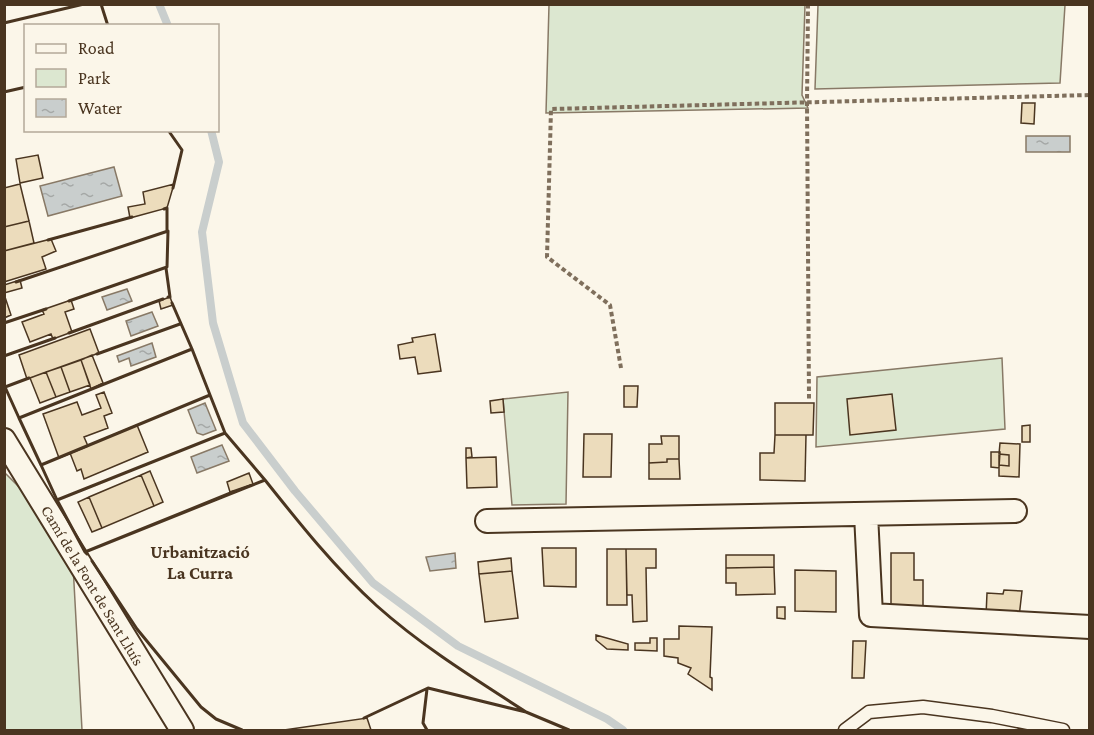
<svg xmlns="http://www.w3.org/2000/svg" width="1094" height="735" font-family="'Crimson Pro',serif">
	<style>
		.green { fill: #dce7d0; stroke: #887966; stroke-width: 1.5 }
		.water { fill: url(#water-ripples); stroke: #887966; stroke-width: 1.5 }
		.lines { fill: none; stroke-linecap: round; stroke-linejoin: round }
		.stream { stroke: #c9cecd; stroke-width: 8 }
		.building { fill: #ecdcbc; stroke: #4a3520; stroke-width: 1.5 }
		.service-casing { stroke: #4a3520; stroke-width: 15 }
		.minor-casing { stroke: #4a3520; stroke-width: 26 }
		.path { stroke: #7f6f5c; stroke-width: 4; stroke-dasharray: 4.5 3; stroke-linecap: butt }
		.service { stroke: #fbf6e9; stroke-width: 12 }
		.minor { stroke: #fbf6e9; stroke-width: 22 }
		.wall { stroke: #4a3520; stroke-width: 3 }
		.labels { text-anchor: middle; stroke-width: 4.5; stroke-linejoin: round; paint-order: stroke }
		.street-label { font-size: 16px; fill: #4a3520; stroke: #fbf6e9 }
		.neighbourhood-label { font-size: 18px; font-weight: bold; fill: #4a3520; stroke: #fbf6e9 }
	</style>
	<defs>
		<pattern id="water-ripples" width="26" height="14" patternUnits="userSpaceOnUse" patternTransform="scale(1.5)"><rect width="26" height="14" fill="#c9cecd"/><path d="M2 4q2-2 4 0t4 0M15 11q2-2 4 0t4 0" fill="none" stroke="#a5a8a6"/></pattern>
	</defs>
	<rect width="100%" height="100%" fill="#fbf6e9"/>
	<path class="green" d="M549,5H805L802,95L808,108L546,113Z
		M818,5H1065L1060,83L815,89Z
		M1002,358L1005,429L816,447L817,377Z
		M568,392L566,504L512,505L503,399Z
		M4,472L34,502L73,565L82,730H5Z"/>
	<path class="water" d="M1026,136H1070V152H1026Z
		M114,167L122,196L48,216L40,186Z
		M127,289L132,301L107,310L102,297Z
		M152,312L158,326L131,336L126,321Z
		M152,343L156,357L131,366L129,358L119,362L117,356Z
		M205,403L216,430L203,435L197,433L188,410Z
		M222,445L229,461L197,473L191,457Z
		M455,553L456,568L430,571L426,557Z"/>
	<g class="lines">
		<path class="stream" d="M159,4L168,26
			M211,130L219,162L202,232L213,323L243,423L295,491L373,583L458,646L607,719L623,730"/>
	</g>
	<path class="building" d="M1022,103H1035L1034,124L1021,123Z
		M38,155L43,178L20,183L16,159Z
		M20,184L29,221L4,227V188Z
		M174,184L167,208L130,218L128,207L145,204L143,192Z
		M29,221L34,243L4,251V227Z
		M51,239L56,251L42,257L46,269L4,282V251Z
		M20,280L22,288L4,293V285Z
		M4,294L11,315L4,318Z
		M170,297L173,305L161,309L159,301Z
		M71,300L74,309L65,312L72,332L53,339L51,334L30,342L22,322L44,314L42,310Z
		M90,329L99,353L27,379L19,355Z
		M435,334L441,371L418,374L415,357L400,359L398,345L413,342L412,338Z
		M92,355L103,383L91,389L81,360Z
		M81,360L90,385L70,392L61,367Z
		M61,367L70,392L56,397L46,372Z
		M46,372L56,397L40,403L30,378Z
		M624,386H638L637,407H624Z
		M104,392L112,413L104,416L108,428L84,437L88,446L59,458L43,414L77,402L82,415L101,408L96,395Z
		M892,394L896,430L850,435L847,399Z
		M503,399L504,412L491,413L490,401Z
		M775,403H814L813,435H775Z
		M137,425L148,452L84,479L81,469L77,471L70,453Z
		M1030,425V442H1022V426Z
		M584,434H612L611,477H583Z
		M775,435H806L805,481L760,480V453H774Z
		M661,436H679V459H667V462L649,463V444H662Z
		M1000,443L1020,444L1019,477L999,476V465L1009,466V455L999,454Z
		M466,448H471L472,457L466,458Z
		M991,452H1000L999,468L991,467Z
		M999,454L1009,455V466L999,465Z
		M496,457L497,487L467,488L466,458Z
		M667,459H679L680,479H649V463L667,462Z
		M150,471L163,502L154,506L141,475Z
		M249,473L253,484L230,492L227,482Z
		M141,475L154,506L102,528L89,497Z
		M89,497L102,528L92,532L78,502Z
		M542,548H576V587L544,586Z
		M607,549H626L627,605H607Z
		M626,549H656V568H646L647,621L633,622L632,595H627Z
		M891,553H914V580H923V609H891Z
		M726,555H774V567L726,568Z
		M511,558L512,571L479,574L478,562Z
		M774,567L775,594L736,595V583H726V568Z
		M795,570L836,571V612L795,611Z
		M512,571L518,618L485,622L479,574Z
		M1004,590L1022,591L1019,617L986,616L987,593L1003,594Z
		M777,607H785V619L777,618Z
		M679,626L712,627L710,677L712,678V690L688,674L691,668L678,663V658L664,656V639H679Z
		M596,635L628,644V650L607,649L596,640Z
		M650,638H657V651L635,650V643H650Z
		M853,641H866L864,678H852Z
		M367,718L371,730H284Z"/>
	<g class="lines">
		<defs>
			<path id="service" d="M845,730L869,712L923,707L992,716L1063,730"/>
			<path id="minor" d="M4,440L182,730
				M866,514L871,615L1090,627
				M487,521L1015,511"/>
		</defs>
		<use href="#service" class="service-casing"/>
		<use href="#minor" class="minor-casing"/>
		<path class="path" d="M808,4L807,102L809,399
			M621,368L610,305L547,257L551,109L1090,95"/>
		<use href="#service" class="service"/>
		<use href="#minor" class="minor"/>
		<path class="wall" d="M101,4L108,26
			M4,23L84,4
			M4,92L26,87
			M168,130L182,150L173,188
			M164,209L167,208V231
			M48,240L132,217
			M166,268L170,297H168
			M16,282L168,231L167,267L69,301
			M4,323L46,309
			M69,333L163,299
			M192,349L210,395L41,465L19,418Z
			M97,354L180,324
			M4,356L55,338
			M29,378L5,387L19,418L192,349L172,303
			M210,395L225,433L57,500L41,465Z
			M225,433L265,480L85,552L57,500Z
			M250,486L265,480C300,524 335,568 377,606C423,647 475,679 526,712L428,688L364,718
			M87,554L85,552L233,492
			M92,561L137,629L201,707L216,719L242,730
			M526,712L569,730
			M427,730L423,723L427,689"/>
	</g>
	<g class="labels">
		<g class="street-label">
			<text transform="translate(93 585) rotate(59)" y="6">Camí de la Font de Sant Lluís</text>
		</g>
		<g class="neighbourhood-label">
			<text x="200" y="558">Urbanització<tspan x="200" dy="21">La Curra</tspan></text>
		</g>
	</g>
	<rect width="1094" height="735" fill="none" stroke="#4a3520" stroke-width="12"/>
	<rect x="24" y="24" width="195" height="108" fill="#fbf6e9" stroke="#b4a999" stroke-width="1.5"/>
	<rect x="36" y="44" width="30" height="9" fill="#fbf6e9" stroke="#b4a999" stroke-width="1.5"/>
	<text x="78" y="54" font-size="18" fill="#4a3520">Road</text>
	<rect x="36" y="69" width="30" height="18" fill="#dce7d0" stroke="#b4a999" stroke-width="1.5"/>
	<text x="78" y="84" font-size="18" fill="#4a3520">Park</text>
	<rect x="36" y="99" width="30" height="18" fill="url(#water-ripples)" stroke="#b4a999" stroke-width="1.5"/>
	<text x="78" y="114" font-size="18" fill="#4a3520">Water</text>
</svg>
